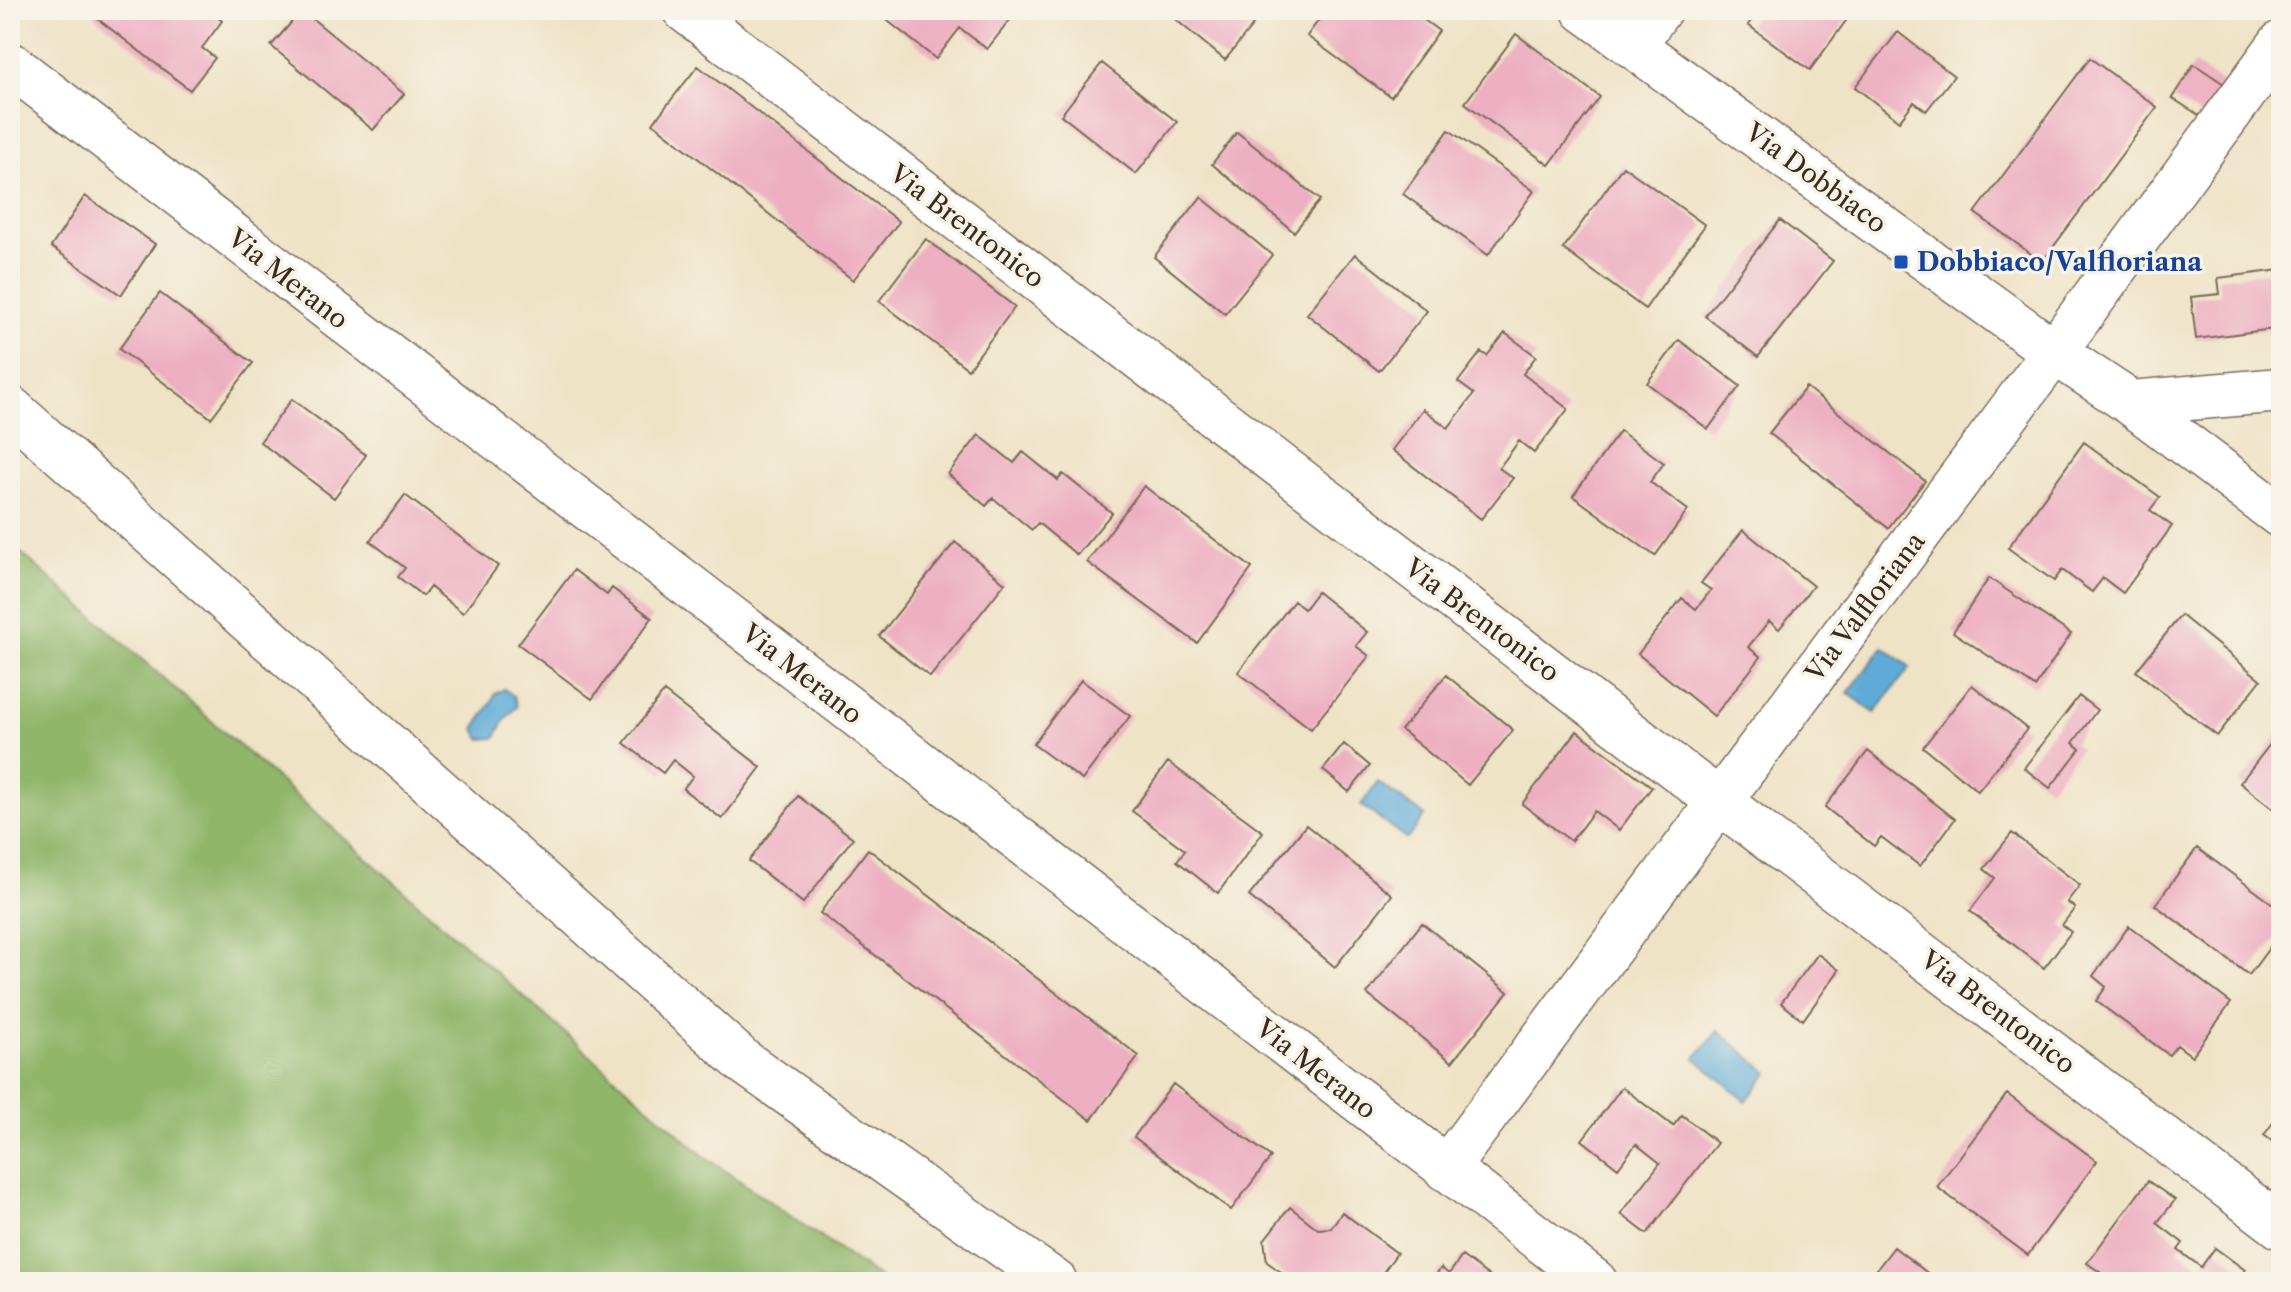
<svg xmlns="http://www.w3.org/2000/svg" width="2291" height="1292" font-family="'Libre Caslon Text',serif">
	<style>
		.forest { fill: #90b66a; stroke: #667044; stroke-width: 2 }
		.water { fill: #5fabd8; stroke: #4d6a7b; stroke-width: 2 }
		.building { fill: #edafc1 }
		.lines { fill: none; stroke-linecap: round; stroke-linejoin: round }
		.minor-casing { stroke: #7a6b59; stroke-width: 47 }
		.minor { stroke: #fff; stroke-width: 44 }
		.transit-dot { fill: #1a4fb4; stroke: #f7f3e8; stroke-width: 3 }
		.labels { text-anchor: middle; stroke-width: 7; stroke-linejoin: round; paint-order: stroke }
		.street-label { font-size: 26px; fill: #3b2a1e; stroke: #f7f3e8 }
		.transit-label { font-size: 26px; font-weight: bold; fill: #164399; stroke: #f7f3e8; text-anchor: start }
	</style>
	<rect width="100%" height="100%" fill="#f7f3e8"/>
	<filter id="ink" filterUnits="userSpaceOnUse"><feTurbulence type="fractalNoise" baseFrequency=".0125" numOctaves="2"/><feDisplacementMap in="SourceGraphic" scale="16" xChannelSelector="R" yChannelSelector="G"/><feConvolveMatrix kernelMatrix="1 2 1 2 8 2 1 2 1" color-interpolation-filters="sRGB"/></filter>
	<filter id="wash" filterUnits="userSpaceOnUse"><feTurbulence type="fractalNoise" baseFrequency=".006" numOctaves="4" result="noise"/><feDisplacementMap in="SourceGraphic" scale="32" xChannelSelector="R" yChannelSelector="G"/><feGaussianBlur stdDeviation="1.8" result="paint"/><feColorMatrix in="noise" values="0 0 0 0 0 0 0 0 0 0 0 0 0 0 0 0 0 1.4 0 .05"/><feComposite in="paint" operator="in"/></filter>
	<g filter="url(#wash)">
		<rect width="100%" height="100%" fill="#efe3c6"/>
		<path class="forest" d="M10,543L704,1156L885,1282H10Z"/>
		<path class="water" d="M1883,647L1910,667L1875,713L1848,693Z
			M504,689L514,696L517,707L506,718L495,738L481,739L475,729C482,716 490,707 495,694Z
			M1378,782L1425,816L1407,839L1361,805Z
			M1718,1031L1769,1073L1746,1101L1695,1058Z"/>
		<g id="blocks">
			<path class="building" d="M99,10H219L215,15L222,21L202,48L215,58L190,90L94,16Z
				M302,10L404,94L373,130L271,46Z
				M874,10H1018L987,49L960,28L936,59Z
				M1164,10H1234L1253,25L1225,60Z
				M1326,10H1410L1439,31L1391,97L1307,36Z
				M1759,10H1837L1848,18L1810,70L1748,25Z
				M1898,32L1954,76L1926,111L1914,102L1899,121L1855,87Z
				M1516,34L1600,97L1549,165L1465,103Z
				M2090,58L2157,107L2042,262L1975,213Z
				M1102,63L1177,122L1136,174L1061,115Z
				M2194,64L2227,86L2205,119L2172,98Z
				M698,66L899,222L853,280L653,123Z
				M1449,130L1534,191L1488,255L1403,194Z
				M1237,132L1320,200L1294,232L1212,164Z
				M1623,166L1705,225L1645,309L1563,249Z
				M85,196L155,244L121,295L51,247Z
				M1201,197L1272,255L1225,314L1154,257Z
				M1780,220L1833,261L1758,357L1705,316Z
				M926,239L1015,307L968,369L879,301Z
				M1355,254L1427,311L1379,371L1307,314Z
				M2281,270V328L2196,339L2191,297L2220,294L2218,278Z
				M160,293L253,363L211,418L119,349Z
				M1505,333L1536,356L1523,374L1568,409L1534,453L1519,441L1499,468L1513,478L1481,519L1392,450L1423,409L1448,428L1474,394L1458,382L1481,352L1487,356Z
				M1679,340L1740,386L1708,429L1647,383Z
				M1806,387L1925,481L1888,528L1769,433Z
				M292,399L366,455L334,498L260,442Z
				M1620,431L1664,463L1650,482L1688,510L1655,556L1573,496Z
				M979,435L1014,463L1023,452L1058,480L1063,474L1112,513L1077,555L1038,523L1032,530L993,498L986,506L948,474Z
				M2084,442L2160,497L2150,510L2172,526L2123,593L2103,578L2092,592L2062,570L2054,581L2008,548Z
				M1144,486L1252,568L1197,643L1087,562Z
				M405,495L498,566L463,613L430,587L423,596L398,577L405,568L370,541Z
				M1743,530L1813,586L1779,629L1769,621L1748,647L1761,657L1714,716L1638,654L1682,598L1696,609L1711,590L1701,583Z
				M955,542L1005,583L930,677L879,636Z
				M574,570L607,595L612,588L652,618L592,699L518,644Z
				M1989,578L2071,634L2035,687L1953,632Z
				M1317,592L1367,632L1356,646L1369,656L1311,729L1238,672L1294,601L1304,609Z
				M2181,615L2261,680L2217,736L2136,671Z
				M1446,675L1513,730L1468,785L1401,730Z
				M1081,680L1130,716L1082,780L1033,744Z
				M1972,685L2027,729L1978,791L1923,747Z
				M664,692L761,767L722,819L683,789L693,776L673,760L663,773L624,743Z
				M2079,696L2097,710L2073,743L2080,749L2050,788L2024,768Z
				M2281,730V815L2240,783Z
				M1577,731L1652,787L1619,830L1594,811L1571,841L1522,804Z
				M1344,744L1370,766L1349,792L1323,770Z
				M1868,751L1955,819L1920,866L1881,837L1874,846L1825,807Z
				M1168,762L1263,832L1218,893L1177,861L1185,850L1132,811Z
				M798,796L853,838L803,903L749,861Z
				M1306,825L1392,895L1335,967L1249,896Z
				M2012,833L2080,885L2067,902L2075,908L2062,925L2071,932L2044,968L1970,911L1995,878L1984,869Z
				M2197,848L2281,910V932L2249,975L2155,905Z
				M868,849L1139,1056L1091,1120L820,913Z
				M1422,923L1508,992L1452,1062L1367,994Z
				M2129,926L2231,1003L2192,1056L2177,1045L2169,1055L2096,1001L2106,987L2093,976Z
				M1818,954L1839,970L1803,1020L1781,1003Z
				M1173,1084L1271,1157L1231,1210L1134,1137Z
				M1622,1087L1673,1126L1682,1115L1717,1143L1647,1234L1621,1214L1660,1163L1636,1144L1618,1168L1582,1140Z
				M2007,1094L2097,1161L2028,1255L1937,1187Z
				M2281,1112V1148L2264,1135Z
				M2148,1181L2175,1200L2157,1223L2183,1243L2178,1250L2201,1267L2215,1248L2245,1270L2236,1282H2114L2087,1263Z
				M1290,1207L1318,1229L1331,1228L1342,1212L1397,1253L1376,1282H1295L1267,1262L1264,1240Z
				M1894,1247L1939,1282H1867Z
				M1462,1256L1497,1282H1431L1441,1268L1449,1274Z"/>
		</g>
	</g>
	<g filter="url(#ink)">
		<use href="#blocks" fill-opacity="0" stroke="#7a6b59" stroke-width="2"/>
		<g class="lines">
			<defs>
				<path id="minor" d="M685,10L1720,802L2281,1227
					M1584,10L2054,352L2131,403L2281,516
					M1633,46L1659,10
					M10,64L1595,1282
					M2131,403L2281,390
					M10,408L744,1062L1055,1282
					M1446,1169L2054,352L2281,43"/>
			</defs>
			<use href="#minor" class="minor-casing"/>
			<use href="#minor" class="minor"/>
		</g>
	</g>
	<rect class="transit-dot" x="1893" y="254" width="16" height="16" rx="4"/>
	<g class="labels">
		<g class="street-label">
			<text transform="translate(1816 178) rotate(36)" y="9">Via Dobbiaco</text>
			<text transform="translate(967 226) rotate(37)" y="9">Via Brentonico</text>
			<text transform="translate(288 279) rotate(38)" y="9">Via Merano</text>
			<text transform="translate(1865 607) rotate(-53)" y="9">Via Valfloriana</text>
			<text transform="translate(1482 620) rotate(37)" y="9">Via Brentonico</text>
			<text transform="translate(802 674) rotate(38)" y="9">Via Merano</text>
			<text transform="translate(1998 1012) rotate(37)" y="9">Via Brentonico</text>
			<text transform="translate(1316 1069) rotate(38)" y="9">Via Merano</text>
		</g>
		<g class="transit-label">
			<text x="1917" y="271">Dobbiaco/Valfloriana</text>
		</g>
	</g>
	<rect width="2291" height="1292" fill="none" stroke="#f7f3e8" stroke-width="40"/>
</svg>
